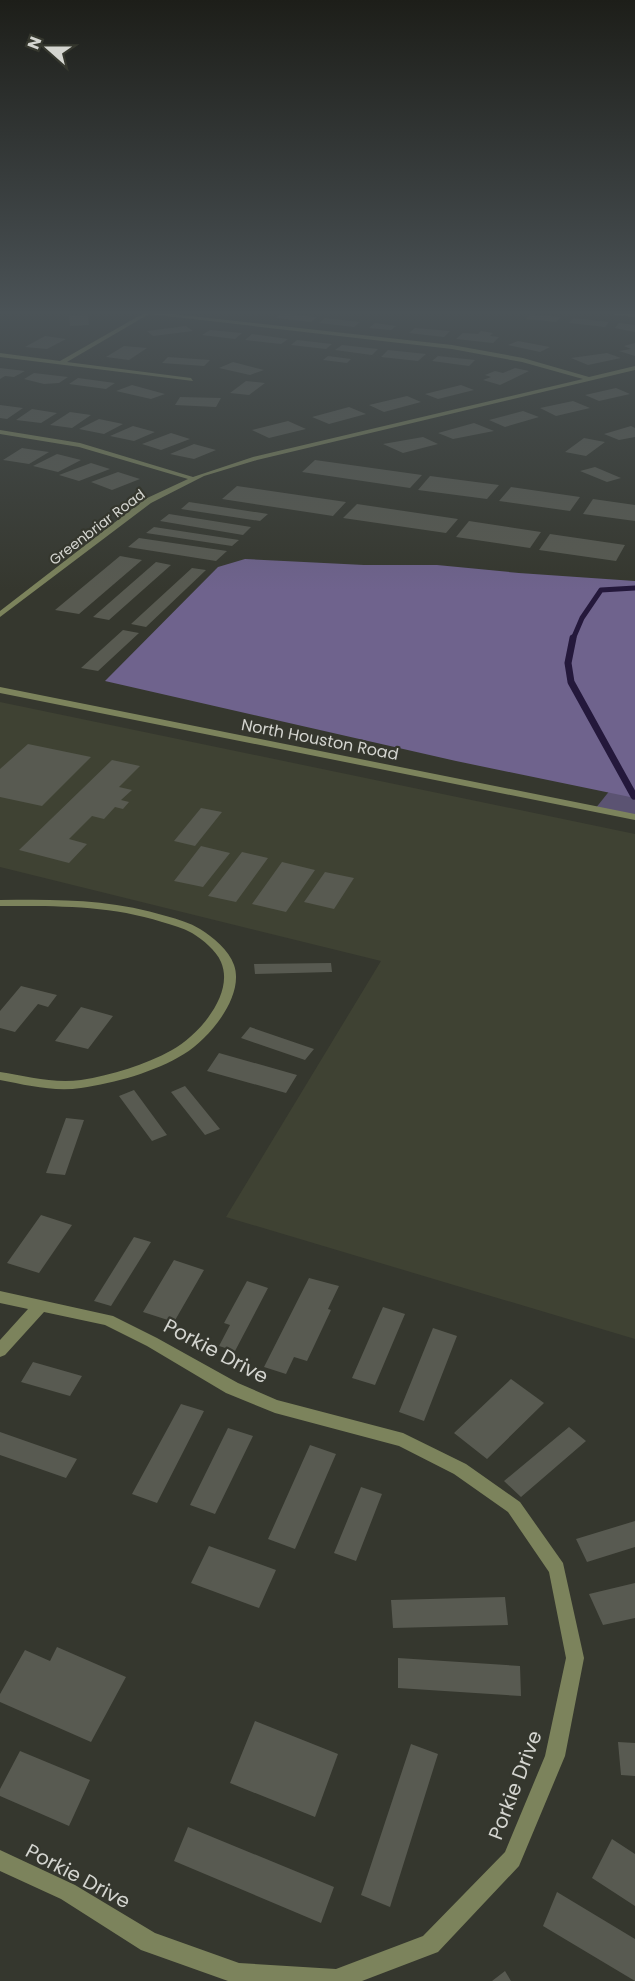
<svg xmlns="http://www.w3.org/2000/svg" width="635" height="1981" font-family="Poppins,sans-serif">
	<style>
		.built { fill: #3f4233 }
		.green { fill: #5b5372 }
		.forest { fill: #6f638d }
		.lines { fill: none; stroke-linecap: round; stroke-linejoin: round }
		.stream-far1 { stroke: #24183b; stroke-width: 5 }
		.stream { stroke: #24183b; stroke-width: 7 }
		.building { fill: #585a51 }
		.minor { fill: #7c835c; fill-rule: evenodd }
		.tertiary { fill: #7c835c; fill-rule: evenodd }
		.labels { text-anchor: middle; stroke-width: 4.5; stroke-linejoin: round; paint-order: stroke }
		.far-street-label { font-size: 14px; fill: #d4d5d0; stroke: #35372e }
		.street-label { font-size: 16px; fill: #d4d5d0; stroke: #35372e }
		.near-street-label { font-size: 20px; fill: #d4d5d0; stroke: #35372e }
	</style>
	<rect width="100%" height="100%" fill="#35372e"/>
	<path class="built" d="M0,702L635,834V1339L226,1217L381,961L0,867Z"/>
	<path class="green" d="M635,759V817L595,809Z"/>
	<path class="forest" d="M245,559L364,565H437L519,573L635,581V798L456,761L105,681L218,567Z"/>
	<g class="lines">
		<path class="stream-far1" d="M573,639L582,618L601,590L635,588"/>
		<path class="stream" d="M573,638L568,663L571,682L634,796"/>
	</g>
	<path class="building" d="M283,313L317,317L311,322L276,318Z
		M88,314L89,325L70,326L69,315Z
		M531,314L561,317L556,322L526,319Z
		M325,318L360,322L354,327L319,323Z
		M573,318L609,322L605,327L569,323Z
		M375,323L396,326L391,330L369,328Z
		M619,323L635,325V332L615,328Z
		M186,326L193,331L153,336L147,331Z
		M415,328L450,331L444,337L409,333Z
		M210,330L242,333L235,339L202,335Z
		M481,331L493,333L490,336L499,337L493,343L456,339L463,333L478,334Z
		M252,334L288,339L281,344L245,340Z
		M45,336L66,339L47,349L25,347Z
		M297,340L332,344L326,349L291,345Z
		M518,341L550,347L540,352L508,345Z
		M635,343V356L619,351L631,349L624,346Z
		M342,345L378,349L372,355L335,350Z
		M124,346L147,348L129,360L106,357Z
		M388,350L426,354L418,361L381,357Z
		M607,353L621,358L588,365L571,358Z
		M328,356L351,359L347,363L323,360Z
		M438,356L475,360L469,366L432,361Z
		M168,357L210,360L204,366L162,363Z
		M233,362L264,370L250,375L219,368Z
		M0,368L25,371L14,377L5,376L0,379Z
		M515,368L529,371L500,385L483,380L491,377L485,375L495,371L503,373Z
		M34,373L68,377L59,383L44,384L24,379Z
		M78,378L115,383L106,389L69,384Z
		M246,381L265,383L249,395L230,393Z
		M132,385L165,394L151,399L116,391Z
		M461,385L474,390L438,399L425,394Z
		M616,388L630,394L599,401L585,395Z
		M407,396L421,402L384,412L369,405Z
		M180,397L221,398L216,407L175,405Z
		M573,401L590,408L556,416L540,408Z
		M0,405L23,408L7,419L0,418Z
		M349,407L366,414L329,424L312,417Z
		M32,409L57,413L41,423L16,420Z
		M523,411L539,417L505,427L489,420Z
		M70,412L91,415L72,428L50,425Z
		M99,419L123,424L104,434L79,429Z
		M288,421L306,429L269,438L252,430Z
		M474,423L494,431L453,439L438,433Z
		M133,426L155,432L134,441L110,436Z
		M631,426L635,428V437L619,440L604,434Z
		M171,433L190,439L161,450L142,444Z
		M423,437L438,444L403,453L383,444Z
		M584,438L605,442L586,456L565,452Z
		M194,444L216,450L194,459L170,454Z
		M22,448L35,450L49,452L29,464L3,460Z
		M57,454L81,460L58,472L33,466Z
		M315,460L422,475L410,488L302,472Z
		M91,463L110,469L79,481L59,475Z
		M595,467L621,478L607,482L580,471Z
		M118,472L140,479L112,490L91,482Z
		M430,476L499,485L487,499L418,490Z
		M237,486L346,502L333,516L222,499Z
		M511,487L580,497L570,511L499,501Z
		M593,499L635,505V521L583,514Z
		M189,502L268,514L260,521L181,509Z
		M357,504L458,519L446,533L343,518Z
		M169,514L251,527L243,535L160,521Z
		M469,521L541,532L530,548L456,537Z
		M154,527L239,540L232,546L146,533Z
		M550,534L625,545L616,561L539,550Z
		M139,538L227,551L216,561L128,547Z
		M120,556L142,560L79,614L55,610Z
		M156,562L171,565L109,620L93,617Z
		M192,568L206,570L146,627L131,624Z
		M123,630L139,633L98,671L81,668Z
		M28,744L91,757L42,806L0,797V769Z
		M112,760L140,766L119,787L132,790L121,800L129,802L123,809L115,807L104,819L92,816L69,839L87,844L69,863L19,850Z
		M201,808L222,812L195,846L174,841Z
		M201,846L230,853L203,887L174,881Z
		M242,852L268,858L236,902L208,896Z
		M282,862L315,870L286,912L252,904Z
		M325,872L354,878L334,909L304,902Z
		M331,963L332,972L255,974L254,964Z
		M21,986L57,995L48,1007L38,1004L15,1032L0,1028V1011Z
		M81,1007L113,1016L88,1049L55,1041Z
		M250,1027L314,1049L305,1060L241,1038Z
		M219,1053L297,1075L286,1093L207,1071Z
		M185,1086L220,1129L205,1135L171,1092Z
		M134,1090L167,1135L152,1141L119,1096Z
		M66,1118L84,1120L65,1175L46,1173Z
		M41,1215L72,1225L39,1273L7,1263Z
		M134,1237L151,1242L111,1306L94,1301Z
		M174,1260L204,1270L174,1322L143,1312Z
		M309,1278L339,1286L328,1309L331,1310L307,1361L294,1357L286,1374L264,1367Z
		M247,1281L268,1288L235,1351L219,1346L230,1325L224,1323Z
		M383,1307L405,1314L375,1385L352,1378Z
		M433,1328L457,1336L424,1421L399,1412Z
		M33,1362L82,1376L70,1396L21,1382Z
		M511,1379L544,1403L487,1459L454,1433Z
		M181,1404L204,1411L157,1503L132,1494Z
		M569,1427L586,1441L521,1497L504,1481Z
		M228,1428L253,1436L215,1514L190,1505Z
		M0,1432L77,1459L66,1478L0,1455Z
		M310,1445L336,1454L295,1549L268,1539Z
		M361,1487L382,1494L356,1561L334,1553Z
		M635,1521V1547L587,1562L576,1539Z
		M209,1546L276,1570L259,1608L191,1583Z
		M635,1583V1618L603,1625L589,1594Z
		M505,1597L508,1625L393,1628L391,1600Z
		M57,1647L126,1677L91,1742L0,1702V1694L25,1650L50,1661Z
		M398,1658L520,1666L521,1696L398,1688Z
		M255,1721L338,1754L315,1817L230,1783Z
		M618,1742L635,1743V1776L621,1775Z
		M411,1744L438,1754L390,1907L361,1895Z
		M20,1751L90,1780L69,1826L0,1796V1789Z
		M188,1827L334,1887L321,1923L174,1861Z
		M612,1839L635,1854V1906L592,1878Z
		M557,1892L635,1939V1981L543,1926Z
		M505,1971L511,1981H492Z"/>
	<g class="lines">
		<path class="minor" d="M144,313H164L452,345L523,358L589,377L635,366V370L257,460L204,476L151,503L0,617V611L145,499L188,479L79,447L0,434V430L80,443L193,477L253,457L583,379L522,362L452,349L149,314L67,362L191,378L193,381L0,357V353L60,361Z
			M611,313H635V317L614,315Z
			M0,900C56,899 112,899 166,916C178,919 190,923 200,929C213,937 229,950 234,965C245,996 209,1039 184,1054C155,1072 115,1083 81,1088C54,1092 26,1085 0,1080V1072C26,1076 54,1084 81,1080C112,1075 145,1065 172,1050C198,1036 235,994 221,962C216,950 203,940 192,933C183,928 172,925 162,922C109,905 55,906 0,906Z
			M0,1291L113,1316L157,1338L238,1383L277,1400L403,1433L466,1464L520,1502L563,1563L584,1658L565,1756L519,1866L438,1952L362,1981H228L141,1950L61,1899L0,1871V1850L75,1885L155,1933L239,1963L336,1969L423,1936L505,1852L545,1756L566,1658L549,1572L508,1512L454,1474L399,1446L275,1413L226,1393L147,1346L105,1325L44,1312L5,1355L0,1357V1340L28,1309L0,1303Z"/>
		<path class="tertiary" d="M0,687L635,814V820L0,693Z"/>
	</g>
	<linearGradient id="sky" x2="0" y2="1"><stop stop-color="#1d1e19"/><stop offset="0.53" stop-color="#4b5357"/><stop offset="1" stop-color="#4b5357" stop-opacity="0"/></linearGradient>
	<rect width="635" height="590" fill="url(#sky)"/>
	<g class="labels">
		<g class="far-street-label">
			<text transform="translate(97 527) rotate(-37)" y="5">Greenbriar Road</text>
		</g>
		<g class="street-label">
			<text transform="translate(320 739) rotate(11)" y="6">North Houston Road</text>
		</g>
		<g class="near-street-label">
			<text transform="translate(216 1351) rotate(28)" y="7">Porkie Drive</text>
			<text transform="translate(515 1785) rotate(-69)" y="7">Porkie Drive</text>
			<text transform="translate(78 1876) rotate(28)" y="7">Porkie Drive</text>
		</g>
	</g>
	<g transform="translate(48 48) rotate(291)" stroke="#35372e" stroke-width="4.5" paint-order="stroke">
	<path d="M0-4.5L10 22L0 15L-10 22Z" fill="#d4d5d0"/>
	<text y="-9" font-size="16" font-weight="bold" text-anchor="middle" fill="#d4d5d0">N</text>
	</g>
</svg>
